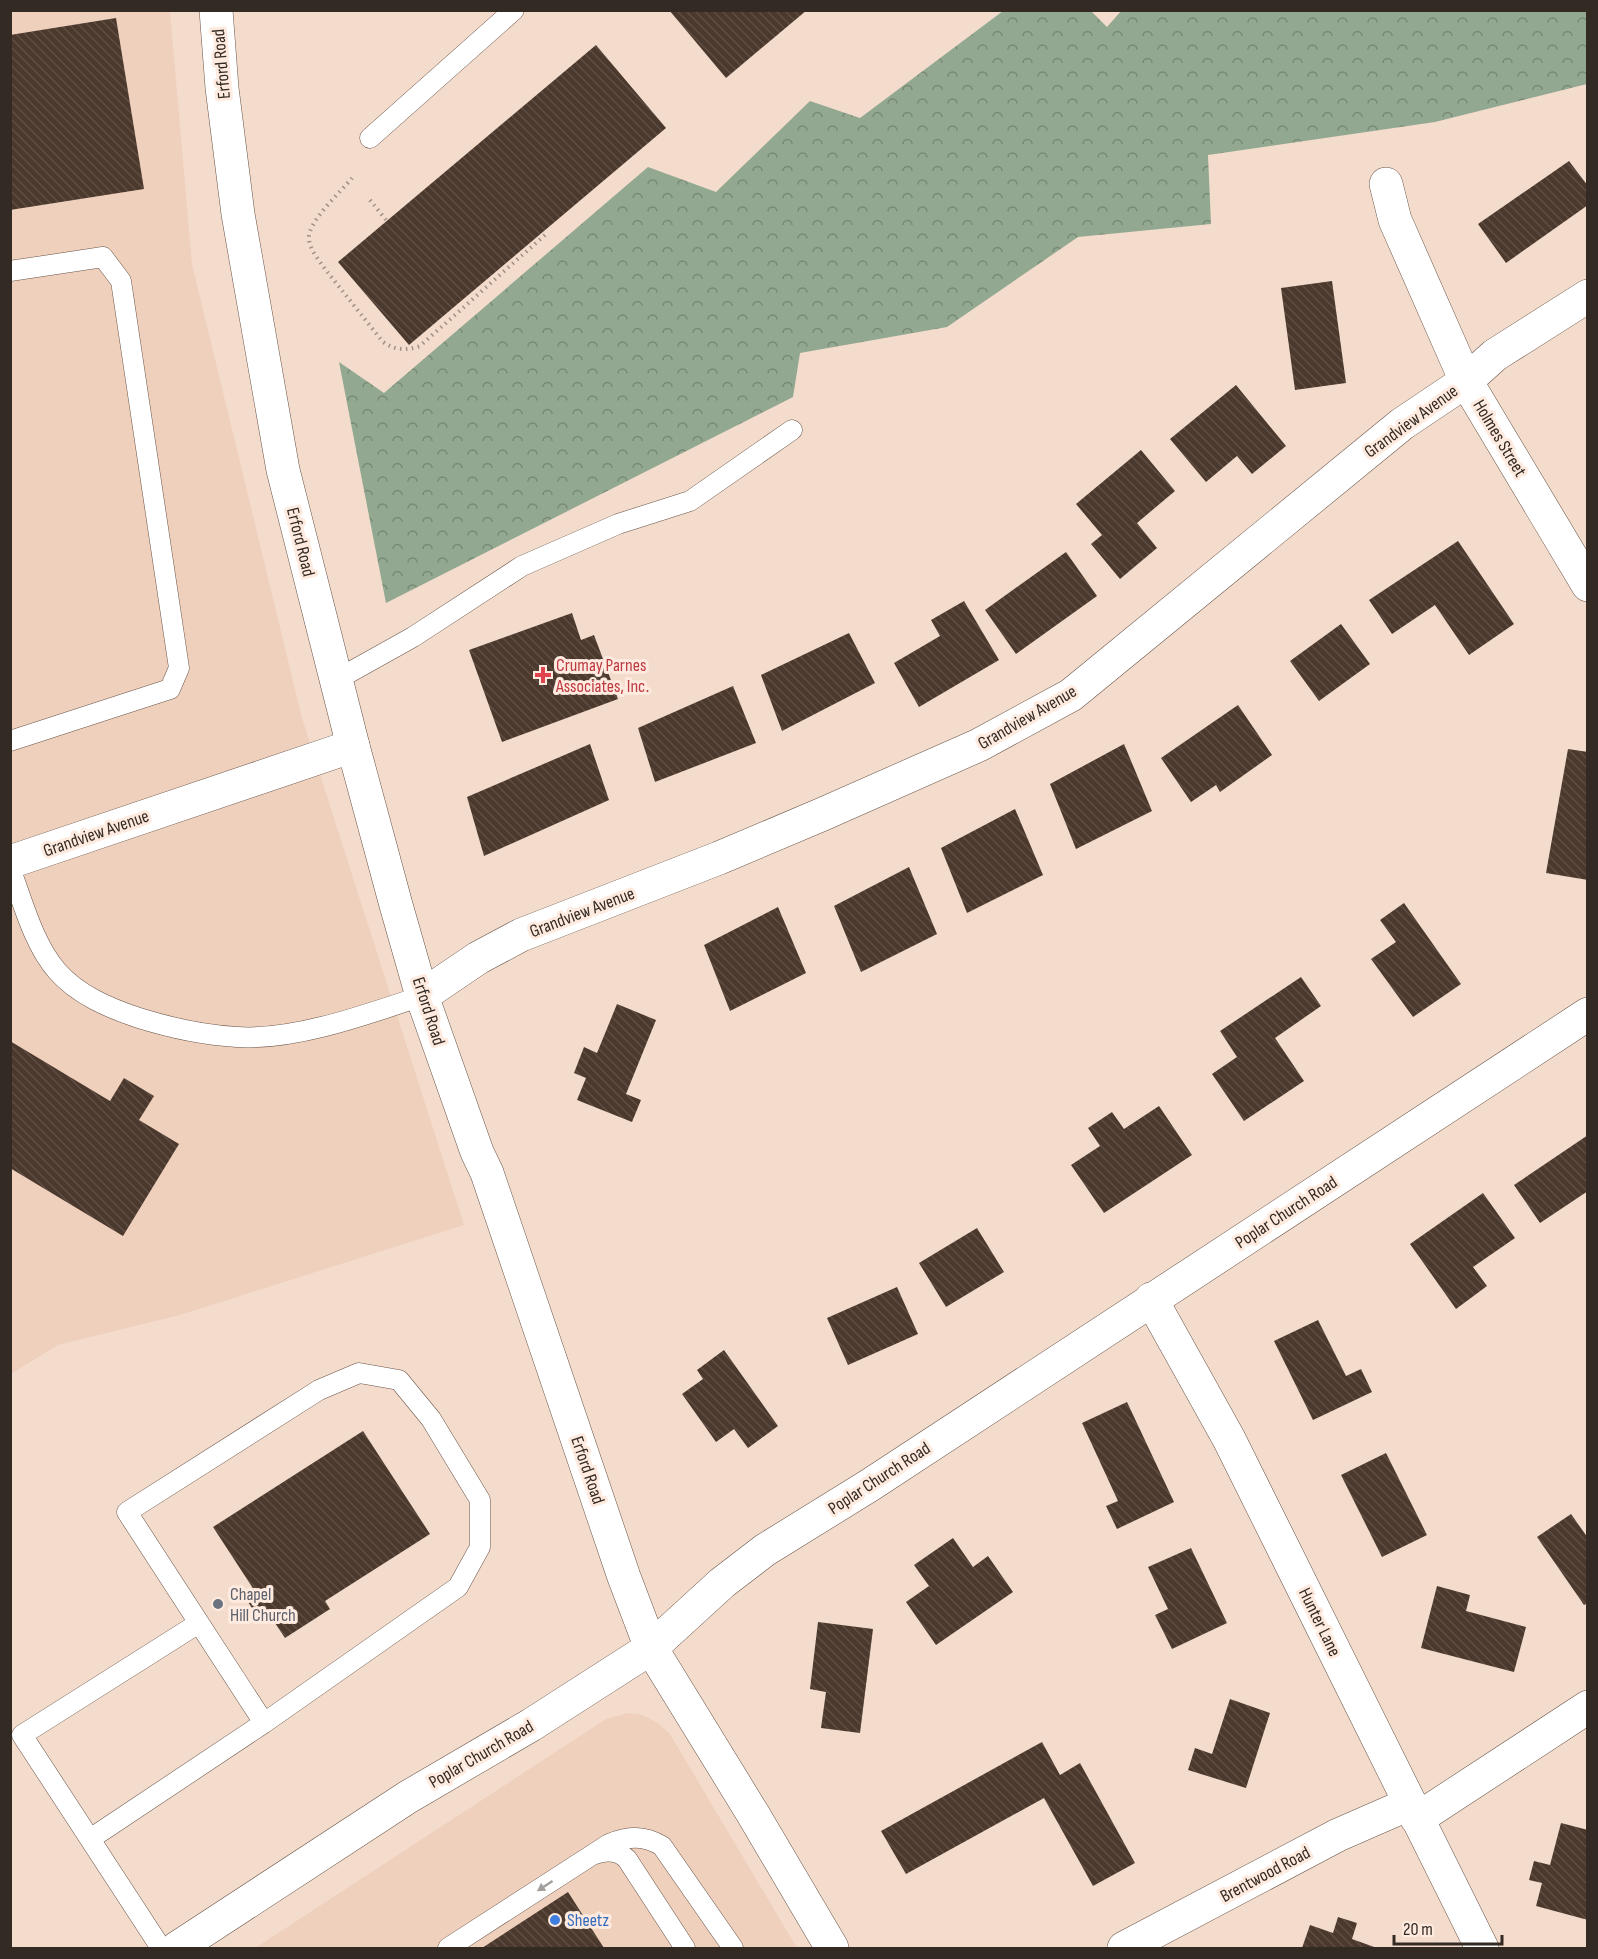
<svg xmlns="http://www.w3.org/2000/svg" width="1598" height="1959" font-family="'Sofia Sans Condensed',sans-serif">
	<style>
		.built { fill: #efd0bd }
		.forest { fill: url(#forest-crowns) }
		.building { fill: url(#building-back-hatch) }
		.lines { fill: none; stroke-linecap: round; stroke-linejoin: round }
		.service-casing { stroke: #695448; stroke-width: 21 }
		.minor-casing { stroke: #695448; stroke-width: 34 }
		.tertiary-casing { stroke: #695448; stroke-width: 34 }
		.path { stroke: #a19084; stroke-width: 4; stroke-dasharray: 1.5 4.5; stroke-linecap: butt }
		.service { stroke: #fff; stroke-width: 20 }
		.minor { stroke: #fff; stroke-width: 33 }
		.tertiary { stroke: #fff; stroke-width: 33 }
		.oneway { fill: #a39f9c }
		.health-dot { fill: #e0444e; stroke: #feeade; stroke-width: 2 }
		.worship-dot { fill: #6b7280; stroke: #feeade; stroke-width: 2 }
		.shop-dot { fill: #3f7fe0; stroke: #feeade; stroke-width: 2 }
		.labels { text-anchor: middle; stroke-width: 6; stroke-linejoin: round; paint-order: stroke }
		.street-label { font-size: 18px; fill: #332a24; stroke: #feeade }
		.health-label { font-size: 18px; fill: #be3a42; stroke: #feeade; text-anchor: start }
		.worship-label { font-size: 18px; fill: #5b616d; stroke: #feeade; text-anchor: start }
		.shop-label { font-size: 18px; fill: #366cbe; stroke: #feeade; text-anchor: start }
	</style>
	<defs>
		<pattern id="forest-crowns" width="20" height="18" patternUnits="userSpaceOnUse" patternTransform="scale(1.5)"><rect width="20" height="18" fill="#92a890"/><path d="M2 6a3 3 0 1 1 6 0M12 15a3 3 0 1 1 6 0" fill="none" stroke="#788975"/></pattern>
		<pattern id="building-back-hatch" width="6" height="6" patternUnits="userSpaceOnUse" patternTransform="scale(1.5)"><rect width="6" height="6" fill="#4c392d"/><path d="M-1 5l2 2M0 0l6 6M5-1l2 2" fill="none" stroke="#5e4d43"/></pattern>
	</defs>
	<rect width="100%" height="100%" fill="#f4dccd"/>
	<path class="built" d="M11,11H170L192,264L302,718L464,1225L180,1315L58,1345L11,1374Z
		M628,1713L643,1715L658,1723L670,1734L797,1948H255L606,1719Z"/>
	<path class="forest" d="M1122,10L1587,11V84L1435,122L1208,155L1211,224L1078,237L947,327L800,353L793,397L386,603L339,362L384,393L648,167L716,192L810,101L860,118L1003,11H1091L1107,27Z"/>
	<path class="building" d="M669,10H807L726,78Z
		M116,18L144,189L10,210V35Z
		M596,45L666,128L409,345L338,262Z
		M1569,161L1588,186V205L1506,263L1478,224Z
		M1332,281L1346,383L1295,390L1281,288Z
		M1236,385L1286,446L1252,474L1237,456L1206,482L1170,439Z
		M1141,450L1175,491L1137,523L1157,548L1120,579L1091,544L1102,535L1076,504Z
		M1458,541L1514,624L1469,655L1435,605L1392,634L1369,600Z
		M1066,552L1097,596L1016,654L985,610Z
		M964,601L999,660L919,707L894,663L940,636L931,620Z
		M572,613L581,640L594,635L618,699L502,742L469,650Z
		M1341,624L1370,664L1319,701L1290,661Z
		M849,633L875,683L782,731L761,675Z
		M733,686L756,743L655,782L638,728Z
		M1238,705L1272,755L1220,792L1216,785L1191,802L1161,758Z
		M590,744L609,800L484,856L467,797Z
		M1124,744L1152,811L1076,849L1050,784Z
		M1568,749L1588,752V880L1546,873Z
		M1015,809L1043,875L967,913L941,848Z
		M909,867L937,934L861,972L834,906Z
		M1404,903L1461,984L1413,1017L1371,959L1396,942L1380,920Z
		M778,907L806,973L730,1011L704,945Z
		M1301,977L1321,1006L1275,1038L1304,1081L1244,1121L1212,1074L1237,1057L1220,1031Z
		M617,1004L656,1020L626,1094L641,1100L632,1122L577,1100L586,1078L574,1073L584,1047L597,1053Z
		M10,1041L110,1101L124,1078L154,1096L139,1120L179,1144L123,1236L10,1168Z
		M1159,1106L1192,1155L1104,1213L1071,1165L1100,1146L1088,1128L1112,1112L1124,1129Z
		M1588,1135V1191L1540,1223L1514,1185Z
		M1483,1193L1515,1238L1473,1267L1487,1286L1456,1309L1410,1244Z
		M977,1228L1004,1272L946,1307L919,1263Z
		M897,1287L918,1334L848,1365L827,1318Z
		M1318,1320L1346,1376L1361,1369L1372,1392L1313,1420L1274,1341Z
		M724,1350L778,1426L748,1448L734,1429L716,1442L682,1394L703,1379L697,1370Z
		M1127,1402L1174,1502L1117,1529L1106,1506L1118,1501L1082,1423Z
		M363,1431L430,1534L325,1601L330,1609L285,1638L269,1614L260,1620L246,1599L256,1593L213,1527Z
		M1386,1453L1427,1535L1382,1557L1341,1475Z
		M1571,1514L1588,1538V1603L1584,1605L1537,1537Z
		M953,1538L973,1567L988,1556L1013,1592L936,1645L906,1602L929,1586L914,1565Z
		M1191,1548L1227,1623L1172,1649L1155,1615L1168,1609L1148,1567Z
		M1437,1586L1470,1595L1466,1611L1526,1627L1514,1672L1421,1648Z
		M818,1622L873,1629L860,1733L821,1728L826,1692L810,1689Z
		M1230,1699L1270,1713L1246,1788L1188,1770L1195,1748L1212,1754Z
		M1042,1742L1060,1775L1080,1763L1135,1863L1093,1886L1044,1798L906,1874L881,1831Z
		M1561,1823L1588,1830V1920L1536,1906L1542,1883L1529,1880L1534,1861L1550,1865Z
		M568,1892L604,1948H482Z
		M1338,1917L1357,1923L1352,1939L1377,1948H1302L1310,1925L1333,1933Z"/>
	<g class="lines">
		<defs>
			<path id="service" d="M370,138L514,10
				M10,271L103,257L121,281L179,668L170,689L10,741
				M336,680L413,637L522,566L618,524L690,501L792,430
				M10,868C23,902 33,943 57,971C78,995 109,1008 139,1018C171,1028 203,1035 237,1037C294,1041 368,1014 422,996
				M199,1623L264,1723
				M90,1839L264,1723L458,1587L480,1547V1500L431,1419L399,1380L359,1373L319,1390L127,1512L199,1623L22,1735L161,1948
				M595,1854C607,1850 618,1850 627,1859L685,1948
				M448,1948L609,1844C629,1836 644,1835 662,1846L733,1948"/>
			<path id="minor" d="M1386,184L1395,220L1466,381L1588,585
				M10,862L353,746
				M422,996L478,958L521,935L719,858L823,814L979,745L1071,695L1402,424L1466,381L1495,355L1588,296
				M1151,1299L1229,1439L1482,1948
				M1417,1819L1588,1707
				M1124,1948L1338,1835L1409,1804"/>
			<path id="tertiary" d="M216,10L222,88L238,214L283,470L353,746L396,905L422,996L477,1152L487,1173L624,1577L651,1648L753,1814L832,1948
				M177,1948L408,1797L531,1725L651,1648L722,1583L765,1550L870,1485L1588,1014"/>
		</defs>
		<use href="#service" class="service-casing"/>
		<use href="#minor" class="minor-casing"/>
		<use href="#tertiary" class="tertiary-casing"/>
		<path class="path" d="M352,178C341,192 307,222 309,239C310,250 319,260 325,269L383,342C395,350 405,351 420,346L546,234
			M370,200L387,221"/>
		<use href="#service" class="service"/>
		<use href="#minor" class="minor"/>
		<use href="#tertiary" class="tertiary"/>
	</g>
	<defs><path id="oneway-solid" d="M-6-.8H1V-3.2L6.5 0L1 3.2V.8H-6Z" transform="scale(1.5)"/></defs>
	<use class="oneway" href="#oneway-solid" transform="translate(545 1886) rotate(147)"/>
	<path class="health-dot" d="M540 666h6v6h6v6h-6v6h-6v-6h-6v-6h6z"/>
	<circle class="worship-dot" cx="218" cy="1604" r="6"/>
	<circle class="shop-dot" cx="555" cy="1920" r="6"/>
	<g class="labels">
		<g class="street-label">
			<text transform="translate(221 64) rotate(-95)" y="6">Erford Road</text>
			<text transform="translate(1411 421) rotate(-36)" y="6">Grandview Avenue</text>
			<text transform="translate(1500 438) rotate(59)" y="6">Holmes Street</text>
			<text transform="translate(301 542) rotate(76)" y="6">Erford Road</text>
			<text transform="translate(1027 717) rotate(-30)" y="6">Grandview Avenue</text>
			<text transform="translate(96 833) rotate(-19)" y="6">Grandview Avenue</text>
			<text transform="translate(582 912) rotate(-21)" y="6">Grandview Avenue</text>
			<text transform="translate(429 1011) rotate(72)" y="6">Erford Road</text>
			<text transform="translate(1286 1212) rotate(-33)" y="6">Poplar Church Road</text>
			<text transform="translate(588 1470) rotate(71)" y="6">Erford Road</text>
			<text transform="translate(879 1478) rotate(-33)" y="6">Poplar Church Road</text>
			<text transform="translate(1320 1622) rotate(64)" y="6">Hunter Lane</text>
			<text transform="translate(481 1754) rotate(-30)" y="6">Poplar Church Road</text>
			<text transform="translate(1265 1874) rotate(-28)" y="6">Brentwood Road</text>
		</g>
		<g class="health-label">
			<text x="556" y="671">Crumay Parnes<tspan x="556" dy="21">Associates, Inc.</tspan></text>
		</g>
		<g class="worship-label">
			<text x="230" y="1600">Chapel<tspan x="230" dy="21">Hill Church</tspan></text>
		</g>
		<g class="shop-label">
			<text x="567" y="1926">Sheetz</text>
		</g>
	</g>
	<rect width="1598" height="1959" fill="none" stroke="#332a24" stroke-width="24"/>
	<path d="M1394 1935v9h108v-9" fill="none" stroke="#332a24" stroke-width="3"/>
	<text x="1403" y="1935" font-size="18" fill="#332a24" stroke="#feeade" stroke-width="4.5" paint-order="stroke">20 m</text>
</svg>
